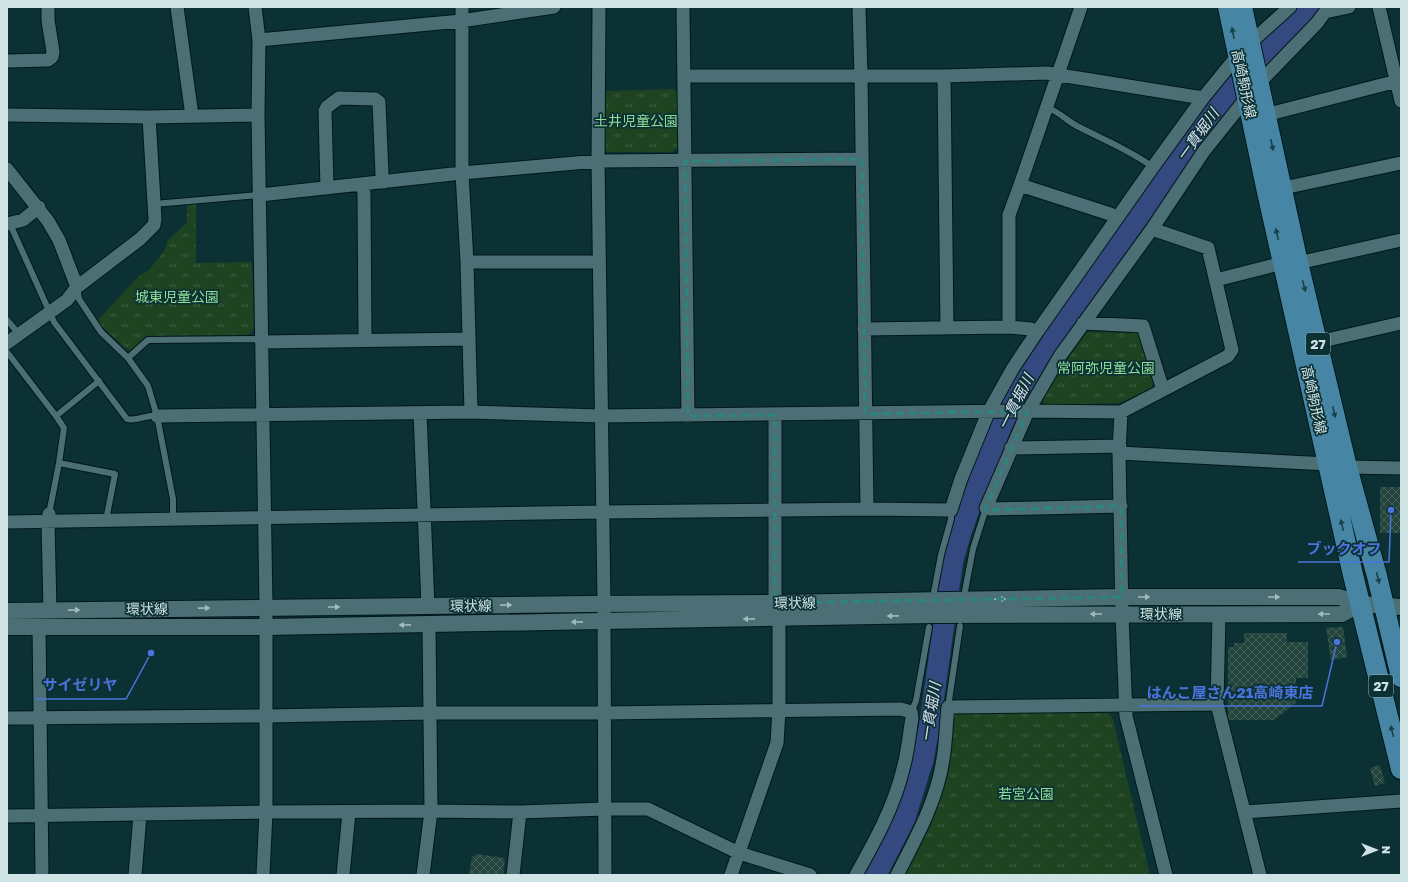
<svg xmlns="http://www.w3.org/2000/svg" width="1408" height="882" font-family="'Golos Text','Noto Sans JP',sans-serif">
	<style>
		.park { fill: url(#park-tufts) }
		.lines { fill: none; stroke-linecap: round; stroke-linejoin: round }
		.river { stroke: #34497f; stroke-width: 21 }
		.building { fill: url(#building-cross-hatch) }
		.service-casing { stroke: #00181b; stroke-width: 8 }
		.minor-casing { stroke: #00181b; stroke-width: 15 }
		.tertiary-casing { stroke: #00181b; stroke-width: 18 }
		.primary-casing { stroke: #00181b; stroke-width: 22 }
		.service { stroke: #4b6f74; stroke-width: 6 }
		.minor { stroke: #4b6f74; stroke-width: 13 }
		.tertiary { stroke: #4b6f74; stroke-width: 16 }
		.primary { stroke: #4685a3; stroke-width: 20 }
		.oneway { fill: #18424b }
		.oneway2 { fill: #a1bbbe }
		.marked { fill: none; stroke: #2c8680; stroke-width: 3; stroke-dasharray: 8 5; stroke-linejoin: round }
		.labels { text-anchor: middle; stroke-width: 3.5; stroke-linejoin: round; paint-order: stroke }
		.shield { fill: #0c3135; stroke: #95aeb1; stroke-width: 1 }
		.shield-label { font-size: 13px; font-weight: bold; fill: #d0e4e6 }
		.street-label { font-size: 14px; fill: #d0e4e6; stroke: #0c3135 }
		.park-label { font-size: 14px; fill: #90dd96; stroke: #0c3135 }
		.water-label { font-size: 15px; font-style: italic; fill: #dae2f3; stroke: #0c3135 }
		.leader { fill: none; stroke: #4a74dc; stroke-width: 1.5 }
		.callout-dot { fill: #4a74dc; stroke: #0c3135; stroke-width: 1.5 }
		.callout-label { font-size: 15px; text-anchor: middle; font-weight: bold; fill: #4a74dc; stroke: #0c3135; stroke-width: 3.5; stroke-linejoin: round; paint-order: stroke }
	</style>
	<defs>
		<pattern id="park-tufts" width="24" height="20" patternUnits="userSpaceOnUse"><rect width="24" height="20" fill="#1d4321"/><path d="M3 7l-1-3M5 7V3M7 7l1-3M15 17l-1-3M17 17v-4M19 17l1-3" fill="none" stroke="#3d5e41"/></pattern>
		<pattern id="building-cross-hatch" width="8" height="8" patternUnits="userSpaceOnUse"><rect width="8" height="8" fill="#23443c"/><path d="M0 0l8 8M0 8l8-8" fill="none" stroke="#425f58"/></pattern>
	</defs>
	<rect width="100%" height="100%" fill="#0c3135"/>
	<path class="park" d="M674,89L679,96L678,147L672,152H602L605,91Z
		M196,203V263L252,262L254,329L248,335L148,336L132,350L127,349L100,325L98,320L139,276L149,270L164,251L168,240L187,223V204Z
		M1087,332L1140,333L1153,382L1152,389L1119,403L1046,405L1042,401L1068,358Z
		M951,713H1109L1113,720L1150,875H902L912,853Z"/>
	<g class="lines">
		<path class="river" d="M876,875L905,818L923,760L931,717L949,587L953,560L961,532L979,482L1001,427L1016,396L1038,358L1077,302L1226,96L1273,44L1313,7"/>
	</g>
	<path class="building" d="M1380,487H1401V533H1380Z
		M1343,627L1347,657L1331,660L1326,628Z
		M1244,633H1287V642H1308V678H1296V703L1274,720H1228V647H1234V643H1244Z
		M1380,765L1385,783L1375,786L1370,768Z
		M476,854L505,858L503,875H469L472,857Z"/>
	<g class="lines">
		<defs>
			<path id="service" d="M1046,107C1058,111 1066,120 1077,126C1104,140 1128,149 1153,167
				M154,204L260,195
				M10,224L54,322L127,419C137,422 147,414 157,416
				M77,288L79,299L101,332L128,358L148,386L157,416L173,499V519
				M7,320L19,334
				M7,352L56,416L64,428L59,463L49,514
				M128,358L148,340L254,339L262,342
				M56,416L99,381
				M59,463L115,474L106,520
				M965,591L973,549L986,508
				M934,592L941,555L951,519V510
				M948,707L960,626
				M911,712L916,701L929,627"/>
			<path id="minor" d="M177,7L192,116
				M255,7L259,40L258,115L266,607V812L263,875
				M462,7V173L467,262L471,412
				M599,7L598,161L604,603L605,875
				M683,7L688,416
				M859,7L861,76L867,509
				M1379,7L1401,101
				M1325,12L1349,7
				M259,40L461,21L554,7
				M1250,43L1290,7
				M7,61L48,60L52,57L53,52L48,20V7
				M684,76H944L1047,73L1203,98
				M944,76L947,328
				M1259,83L1317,23L1325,12L1331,7
				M7,115L149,117L258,115
				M1265,115L1401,80
				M7,169L48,221L59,240L77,287
				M362,184L364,193L365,340
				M1020,185L1110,214L1117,218
				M327,188L325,111L327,107L339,98L375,99L379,102L382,175L384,182
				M1274,190L1401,163
				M260,195L462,173L598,161L862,159
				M7,224L23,220L39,207
				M467,262H599
				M1298,263L1401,240
				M1216,280L1283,263
				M1083,323L1143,326L1163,390
				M1009,327V215L1020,185L1081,7
				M864,329L1009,327L1031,329L1037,332
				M262,342L469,339
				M1318,342L1401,323
				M7,343L67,300L77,287L140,239L154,225L155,219L149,117
				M1121,412L1119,453L1122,614L1126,716L1166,875
				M420,413L428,606
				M157,416L471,412L601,416L1027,411L1121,412L1228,356L1232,350L1208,248L1152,229
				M1011,448L1120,446
				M1119,453L1328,464
				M1347,467L1401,468
				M1121,506L990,509L986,508L1028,411L1060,356L1152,229L1204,151L1248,96
				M49,514L48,522L50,611
				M7,522L603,512L867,509L951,510L961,479L988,413L1013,368L1037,332L1153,167L1203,98L1238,55
				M775,603V415
				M1219,614L1217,704L1260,875
				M39,626L42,875
				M7,718L266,716L430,713H604L901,709L911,712L912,718C909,735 908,752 903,769C894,807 875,841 856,875
				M1245,812L1401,801
				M7,816L266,812L431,811L520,812L605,809H648L739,853L810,875
				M135,875L140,815
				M343,875L349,812
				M423,875L431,811L429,624
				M513,875L520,812
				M731,875L777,743L779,710V618
				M897,875C916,838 937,801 943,759C946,742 946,724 948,707L1217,704"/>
			<path id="tertiary" d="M7,611L586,604L775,603L1122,597H1339L1360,604L1401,607
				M7,627H266L932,615L1342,614L1360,604"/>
			<path id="primary" d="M1228,7L1267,192L1353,575L1401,769
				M1242,7L1298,263L1347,467L1377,576L1401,677"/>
		</defs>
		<use href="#service" class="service-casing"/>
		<use href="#minor" class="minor-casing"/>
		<use href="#tertiary" class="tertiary-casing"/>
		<use href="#primary" class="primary-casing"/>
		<use href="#service" class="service"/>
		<use href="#minor" class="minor"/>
		<use href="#tertiary" class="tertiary"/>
		<use href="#primary" class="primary"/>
	</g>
	<defs><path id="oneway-solid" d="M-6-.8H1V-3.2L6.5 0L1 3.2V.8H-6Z"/></defs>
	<g class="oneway">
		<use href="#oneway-solid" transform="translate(1233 33) rotate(-101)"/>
		<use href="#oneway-solid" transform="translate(1272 145) rotate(78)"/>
		<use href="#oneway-solid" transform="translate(1277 234) rotate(-103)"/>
		<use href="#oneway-solid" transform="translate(1304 286) rotate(76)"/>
		<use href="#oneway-solid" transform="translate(1334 412) rotate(77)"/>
		<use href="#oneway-solid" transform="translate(1342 525) rotate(-103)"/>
		<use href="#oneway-solid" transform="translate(1378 578) rotate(76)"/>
		<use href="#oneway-solid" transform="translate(1392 731) rotate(-104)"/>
	</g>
	<g class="oneway2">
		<use href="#oneway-solid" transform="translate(1144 597)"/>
		<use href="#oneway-solid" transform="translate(1274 597)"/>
		<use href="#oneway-solid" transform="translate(1000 599) rotate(-1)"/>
		<use href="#oneway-solid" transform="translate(506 605) rotate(-1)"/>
		<use href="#oneway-solid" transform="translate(334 607)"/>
		<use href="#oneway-solid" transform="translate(204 608) rotate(-1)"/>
		<use href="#oneway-solid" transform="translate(74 610) rotate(-1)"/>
		<use href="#oneway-solid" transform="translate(1096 614) rotate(180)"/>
		<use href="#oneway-solid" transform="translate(1324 614) rotate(-180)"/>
		<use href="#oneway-solid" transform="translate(893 616) rotate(179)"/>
		<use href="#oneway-solid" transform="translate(749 619) rotate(179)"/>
		<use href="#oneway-solid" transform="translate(577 622) rotate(179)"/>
		<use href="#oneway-solid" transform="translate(405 625) rotate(179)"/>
	</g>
	<path class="marked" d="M862,159L865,414L1028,411L985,510L1121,506L1122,597L775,603V415L688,416L685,161Z"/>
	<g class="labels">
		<g class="shield">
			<rect x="1306" y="333" width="24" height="22" rx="3"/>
			<rect x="1369" y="675" width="24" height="22" rx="3"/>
		</g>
		<g class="shield-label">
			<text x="1318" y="349">27</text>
			<text x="1381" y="691">27</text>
		</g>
		<g class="street-label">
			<text transform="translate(1244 84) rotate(78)" y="5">高崎駒形線</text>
			<text transform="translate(1314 400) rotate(77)" y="5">高崎駒形線</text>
			<text transform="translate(795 603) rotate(-1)" y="5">環状線</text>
			<text transform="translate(471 606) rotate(-1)" y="5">環状線</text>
			<text transform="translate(147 609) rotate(-1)" y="5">環状線</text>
			<text x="1161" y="619">環状線</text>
		</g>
		<g class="park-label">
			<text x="636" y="126">土井児童公園</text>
			<text x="177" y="302">城東児童公園</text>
			<text x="1106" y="373">常阿弥児童公園</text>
			<text x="1026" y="799">若宮公園</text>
		</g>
		<g class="water-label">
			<text transform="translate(1198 135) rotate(-54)" y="5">一貫堀川</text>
			<text transform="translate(1016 402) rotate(-63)" y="5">一貫堀川</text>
			<text transform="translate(931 712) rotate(-81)" y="5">一貫堀川</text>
		</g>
	</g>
	<path class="leader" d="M1391 510L1389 562H1298M151 653L126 699H35M1337 642L1322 706H1139"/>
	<g class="callout-dot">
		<circle cx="1391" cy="510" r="4"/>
		<circle cx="151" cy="653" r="4"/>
		<circle cx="1337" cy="642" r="4"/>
	</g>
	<g class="callout-label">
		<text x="1344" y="554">ブックオフ</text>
		<text x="80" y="690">サイゼリヤ</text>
		<text x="1230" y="698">はんこ屋さん21高崎東店</text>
	</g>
	<rect width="1408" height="882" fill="none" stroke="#d0e4e6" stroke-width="16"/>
	<g transform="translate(1376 850) rotate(90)" stroke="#0c3135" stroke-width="3" paint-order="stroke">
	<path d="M0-3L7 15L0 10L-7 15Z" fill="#d0e4e6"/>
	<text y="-6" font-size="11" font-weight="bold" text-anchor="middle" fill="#d0e4e6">N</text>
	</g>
</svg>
